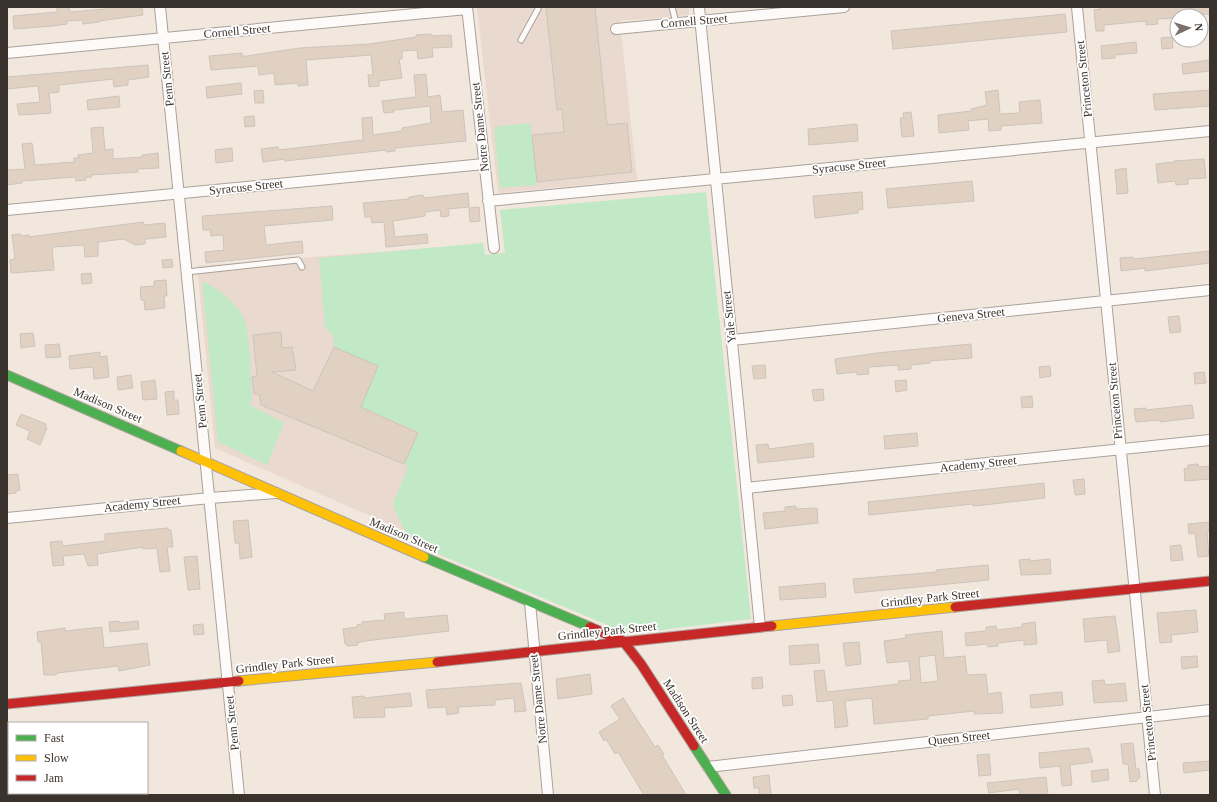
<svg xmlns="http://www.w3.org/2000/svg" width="1217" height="802" font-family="Georgia,serif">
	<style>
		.education { fill: #ead9ce }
		.green { fill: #c1e9c5 }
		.building { fill: #e1d1c3; stroke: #ccc4bc; fill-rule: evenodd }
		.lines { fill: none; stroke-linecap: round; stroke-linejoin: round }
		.lane-casing { stroke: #aaa29a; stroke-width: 7 }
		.street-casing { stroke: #aaa29a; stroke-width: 12 }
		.fast-casing { stroke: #aaa29a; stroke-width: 11 }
		.slow-casing { stroke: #aaa29a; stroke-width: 11 }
		.jam-casing { stroke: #aaa29a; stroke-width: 11 }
		.lane { stroke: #fdfbfa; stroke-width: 5 }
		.street { stroke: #fdfbfa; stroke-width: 10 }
		.fast { stroke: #4caf50; stroke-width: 9 }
		.slow { stroke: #ffc107; stroke-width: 9 }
		.jam { stroke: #c62828; stroke-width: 9 }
		.labels { text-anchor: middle; stroke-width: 3.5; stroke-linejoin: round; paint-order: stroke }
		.street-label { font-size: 12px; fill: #3a322c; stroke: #fff }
	</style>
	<rect width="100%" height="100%" fill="#f1e7dd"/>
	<path class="education" d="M477,7H689V15L620,21L637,180L498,193Z
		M455,246L411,534L215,448L197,266Z"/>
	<path class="green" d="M531,123L537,185L500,188L494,127Z
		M706,192L751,619L629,634L428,550L406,534L393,505L408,466L404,464L419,432L361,407L378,367L334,347L333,336L325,327L319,258L483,243L485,255L505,253L500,210Z
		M202,281C217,287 233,300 242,315C251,330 251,379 252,398L250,405L284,423L267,465L218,442Z"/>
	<path class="building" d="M57,7H69L70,12L106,9V7H142L143,15L99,21V22L83,24V20L67,21V24L53,26L14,29L13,16L57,12Z
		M546,7H595L607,125L627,123L632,172L537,182L532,135L564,132L562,109L557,110Z
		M1100,7H1210V14L1174,16V18L1157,19L1158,24L1146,25V21L1104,25V31H1096L1094,10L1100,9Z
		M1065,14L1067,32L893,49L891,31Z
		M431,34V36L451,35L452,47L432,48L433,57L418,59L417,50L402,51V59H399L402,78L379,81V86L369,87L368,75H373L371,55L306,60L308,85L298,86V83L275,85L274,73L259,75L258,66L211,70L209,56L242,53V56H247L300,48L370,44L416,37V35Z
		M1172,37L1173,48L1162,49L1161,38Z
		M1136,42L1137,53L1115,55V58L1102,59L1101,46Z
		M1210,60V71L1183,74L1182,64Z
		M148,65L149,77L128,80V85L114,87L113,79L59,85V92L49,93L51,113L19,115L17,104L40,102L38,86L7,89V77Z
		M426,74L428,97L440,95L442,112L463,110L466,141L395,148V151L386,152V150L285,161V159L263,162L261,149L278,147L279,150L363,140L362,118L372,117L373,135L402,131V128L431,123L430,106L394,110V112L384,113L382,101L416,97L414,75Z
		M241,83L242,94L207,98L206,87Z
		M263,90L264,103H255L254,91Z
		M998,90L1000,114L1020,113L1019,102L1040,100L1042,123L1001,126V130L989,131L988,119L968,121L969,130L939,133L938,115L971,111V109L987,105L985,92Z
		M1210,90V106L1155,110L1153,94Z
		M119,96L120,107L88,110L87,100Z
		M911,112L914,136L902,137L900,118H904L903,113Z
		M254,116L255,126L245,127L244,117Z
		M857,124L858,141L809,145L808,129Z
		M103,127L105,150L113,149V159L142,157V155L158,153L159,168L137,169L138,172L91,175L92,177H86V180L76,181L75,177L22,181V183L7,185V170L25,169L22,144L32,143L35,165L74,162V158H79L78,155L93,153L91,128Z
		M232,148L233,161L216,163L215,150Z
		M1204,159L1206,178L1188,179V184L1176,185L1175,181L1158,183L1156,164L1174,162V161Z
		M1126,168L1128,193L1117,194L1115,170Z
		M972,181L974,201L888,208L886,189Z
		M862,192L863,209L858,210V213L815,218L813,196Z
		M468,193L469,207L448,209L449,216L441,217L440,210L425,212V216L393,221L395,237L427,234L428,243L386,247L384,222L372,223L371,217H365L363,203L409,199V197L423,195L424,198Z
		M332,206L333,220L264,226L266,245L302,241L303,253L206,263L205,252L224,250L223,235L211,236L210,230H203L202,216Z
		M479,207L480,221L470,222L469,208Z
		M143,222L144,225L165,223L166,237L145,239V244L135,245L124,239L98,242V256L85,257L84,245L52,247L54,270L11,273L10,260L15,259L12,235L20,234L21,236L29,235V237Z
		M1210,251V263L1145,271V268L1121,271L1120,258L1133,257L1134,259Z
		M172,259L173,267L163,268L162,260Z
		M91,273L92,283L82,284L81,274Z
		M166,280L167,296H164L165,308L145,310L144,300H141L140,287L154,286V281Z
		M1179,316L1181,332L1170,333L1168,317Z
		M281,332L282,348L292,347L296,370L272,372L313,391L334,347L378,366L361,407L418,433L404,464L261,405L259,394H254L252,377L257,376L253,335Z
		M33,333L35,346L21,348L20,334Z
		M59,344L61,357L46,358L45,345Z
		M971,344L972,358L930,361V363L911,365V369L898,370V365L868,367L869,374L857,375V372L837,374L835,359L877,353Z
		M100,352V357L107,356L109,377L94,379L93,367L70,369L69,356Z
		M765,365L766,378L754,379L752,366Z
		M1050,366L1051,376L1040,378L1039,367Z
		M1204,372L1206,383L1195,384L1194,373Z
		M131,375L133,388L118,390L117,377Z
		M155,380L157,399L143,400L141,382Z
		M906,380L907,390L896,392L895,381Z
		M823,389L824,400L814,401L812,390Z
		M174,391V400H178L179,414L167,415L165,392Z
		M1032,396L1033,407L1022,408L1021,397Z
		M1192,405L1194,418L1160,422V420L1136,422L1134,409L1146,408V410Z
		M21,414L46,424L45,427L47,428L40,445L27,439L30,431L16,425Z
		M917,433L918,446L885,449L884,436Z
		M813,443L814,457L758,463L756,445L768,444L769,449Z
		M1198,464L1199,467L1210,466V479L1185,481L1184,469L1188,468V465Z
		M18,474L20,490L16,491V493L8,494L7,475Z
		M1084,479L1085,494L1075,495L1073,480Z
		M1044,483L1045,498L984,505L973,506V504L869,515L868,502Z
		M796,506V509L817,508L818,523L765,529L763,513L785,511V507Z
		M248,520L252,557L240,559L239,543H235L233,521Z
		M1210,522V531L1207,532L1209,556L1198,557L1195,533L1189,534L1188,524Z
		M168,528V530H171L173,547H167L170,571L160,572L157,548L143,549V547L97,554L98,565L88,566L84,554L63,556L64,565L53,566L50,542L62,541V546L105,541V534Z
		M1181,545L1183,560L1171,561L1170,546Z
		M197,556L200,589L188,590L184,557Z
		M1030,559V561L1050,559L1051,574L1021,575L1019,560Z
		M988,565L989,580L855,593L853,579L937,572L936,570Z
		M825,583L826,597L780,600L779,587Z
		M1196,610L1198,632L1171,635L1172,642L1160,643L1157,613Z
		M404,612V619L447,615L449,631L365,641L357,643L358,645L347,646V644H345L343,629L357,627V625L362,624V622L385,620L384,614Z
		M1115,616L1120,651L1108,653L1107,640L1085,642L1083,619Z
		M119,621V623L138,621L139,629L110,632L109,622Z
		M1035,622L1037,644L1024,645V640L998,643V646L988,647L987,644L966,646L965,633L986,631V627L996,626L997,630L1022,627V624Z
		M203,624L204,634L194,635L193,625Z
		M102,627L104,648L147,643L150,665L119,671L118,666L57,673L56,675H44L41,642H38L37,632L65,628V631Z
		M942,631L944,658L965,656L967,675L986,674L988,694L1001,692L1003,713L974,714V711L928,716V719L874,724L872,698L845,701L848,726L835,728L833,700L817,702L814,671L824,670L827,692L899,684L898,681L911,680L909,661L887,663L884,641L906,638L905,635ZM935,655L938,681L921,683L919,657Z
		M859,642L861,664L846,666L843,643Z
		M818,644L820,663L790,665L789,646Z
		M1197,656L1198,667L1182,669L1181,657Z
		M590,674L592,694L558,699L556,679Z
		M762,677L763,688L752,689V678Z
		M1104,680L1105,685L1125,683L1127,701L1094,703L1092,681Z
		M521,683L526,711L515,712L514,698L495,700V705L458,707L459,713L447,715L446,707L428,708L426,690Z
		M1062,692L1063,705L1031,708L1030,695Z
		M410,693L412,706L384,708L385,717L354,718L352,697L364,696L365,698Z
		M792,695L793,705L783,706L782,696Z
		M623,698L655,747L658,745L664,754L662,755L686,795H644L618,752L615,754L606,739L604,741L599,732L620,719L611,706Z
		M1133,743L1136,769H1139L1140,778L1137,779V781L1130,782L1128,764H1123L1121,744Z
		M1089,748L1093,762L1070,765L1072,785L1062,786L1060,766L1040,768L1039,753Z
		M989,754L991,775L979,776L977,755Z
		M1210,761V770L1184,773L1183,763Z
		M1108,769L1109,780L1092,782L1091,771Z
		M769,775L771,795H759V788H754L753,777Z
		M1046,777L1048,795H1020L1019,789L989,793L987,783Z"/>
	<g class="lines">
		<defs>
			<path id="lane" d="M672,7L676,23
				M521,40L538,9
				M187,272L298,260L302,267"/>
			<path id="street" d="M160,7L239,795
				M467,7L494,248
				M699,7L760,627
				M1077,7L1155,795
				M616,29L844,7
				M7,53L467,9
				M488,201L1210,131
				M7,210L484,164
				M732,340L1210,290
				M746,488L1210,440
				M7,518L210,498L276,493
				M530,603L548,795
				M708,767L1210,710"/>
			<path id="fast" d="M7,375L181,451
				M424,557L590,627
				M694,746L726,795"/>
			<path id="slow" d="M181,451L424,557
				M772,626L955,607
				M239,681L437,662"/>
			<path id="jam" d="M955,607L1210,581
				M590,627L623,641L641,664L694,746
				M437,662L772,626
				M7,704L239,681"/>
		</defs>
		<use href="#lane" class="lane-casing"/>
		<use href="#street" class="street-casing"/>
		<use href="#fast" class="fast-casing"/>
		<use href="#slow" class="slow-casing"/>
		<use href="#jam" class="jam-casing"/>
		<use href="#lane" class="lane"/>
		<use href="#street" class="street"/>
		<use href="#fast" class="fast"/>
		<use href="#slow" class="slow"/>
		<use href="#jam" class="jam"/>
	</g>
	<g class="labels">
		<g class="street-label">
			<text transform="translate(694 21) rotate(-5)" y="4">Cornell Street</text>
			<text transform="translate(237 31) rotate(-5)" y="4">Cornell Street</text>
			<text transform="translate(167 79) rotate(-96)" y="4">Penn Street</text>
			<text transform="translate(1084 79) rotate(-96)" y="4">Princeton Street</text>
			<text transform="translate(480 127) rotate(-96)" y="4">Notre Dame Street</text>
			<text transform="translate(849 166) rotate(-6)" y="4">Syracuse Street</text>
			<text transform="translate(246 187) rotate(-6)" y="4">Syracuse Street</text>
			<text transform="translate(971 315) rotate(-6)" y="4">Geneva Street</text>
			<text transform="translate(729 317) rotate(-96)" y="4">Yale Street</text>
			<text transform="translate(200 401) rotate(-96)" y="4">Penn Street</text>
			<text transform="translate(1115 401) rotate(-95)" y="4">Princeton Street</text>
			<text transform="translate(108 405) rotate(23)" y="4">Madison Street</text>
			<text transform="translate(978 464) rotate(-6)" y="4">Academy Street</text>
			<text transform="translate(142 504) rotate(-6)" y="4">Academy Street</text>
			<text transform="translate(404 535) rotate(23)" y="4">Madison Street</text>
			<text transform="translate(930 598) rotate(-6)" y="4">Grindley Park Street</text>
			<text transform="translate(607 631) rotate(-6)" y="4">Grindley Park Street</text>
			<text transform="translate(285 664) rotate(-6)" y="4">Grindley Park Street</text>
			<text transform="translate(538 699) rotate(-96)" y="4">Notre Dame Street</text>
			<text transform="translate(686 711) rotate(57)" y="4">Madison Street</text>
			<text transform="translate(232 723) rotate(-96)" y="4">Penn Street</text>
			<text transform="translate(1148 723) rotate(-96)" y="4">Princeton Street</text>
			<text transform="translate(959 738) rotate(-6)" y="4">Queen Street</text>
		</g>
	</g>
	<rect width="1217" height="802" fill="none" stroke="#3a322c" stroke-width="16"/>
	<rect x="8" y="722" width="140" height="72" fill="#ffffff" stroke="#b0adab"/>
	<rect x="16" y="735" width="20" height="6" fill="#4caf50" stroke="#b0adab"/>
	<text x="44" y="742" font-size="12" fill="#3a322c">Fast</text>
	<rect x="16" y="755" width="20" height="6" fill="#ffc107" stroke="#b0adab"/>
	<text x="44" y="762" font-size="12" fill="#3a322c">Slow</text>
	<rect x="16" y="775" width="20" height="6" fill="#c62828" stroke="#b0adab"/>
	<text x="44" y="782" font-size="12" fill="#3a322c">Jam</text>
	<g transform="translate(1189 28) rotate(86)"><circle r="19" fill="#ffffff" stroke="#b0adab"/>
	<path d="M0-3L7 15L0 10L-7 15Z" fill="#7a716a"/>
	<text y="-6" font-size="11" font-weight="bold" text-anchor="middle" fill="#3a322c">N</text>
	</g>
</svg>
